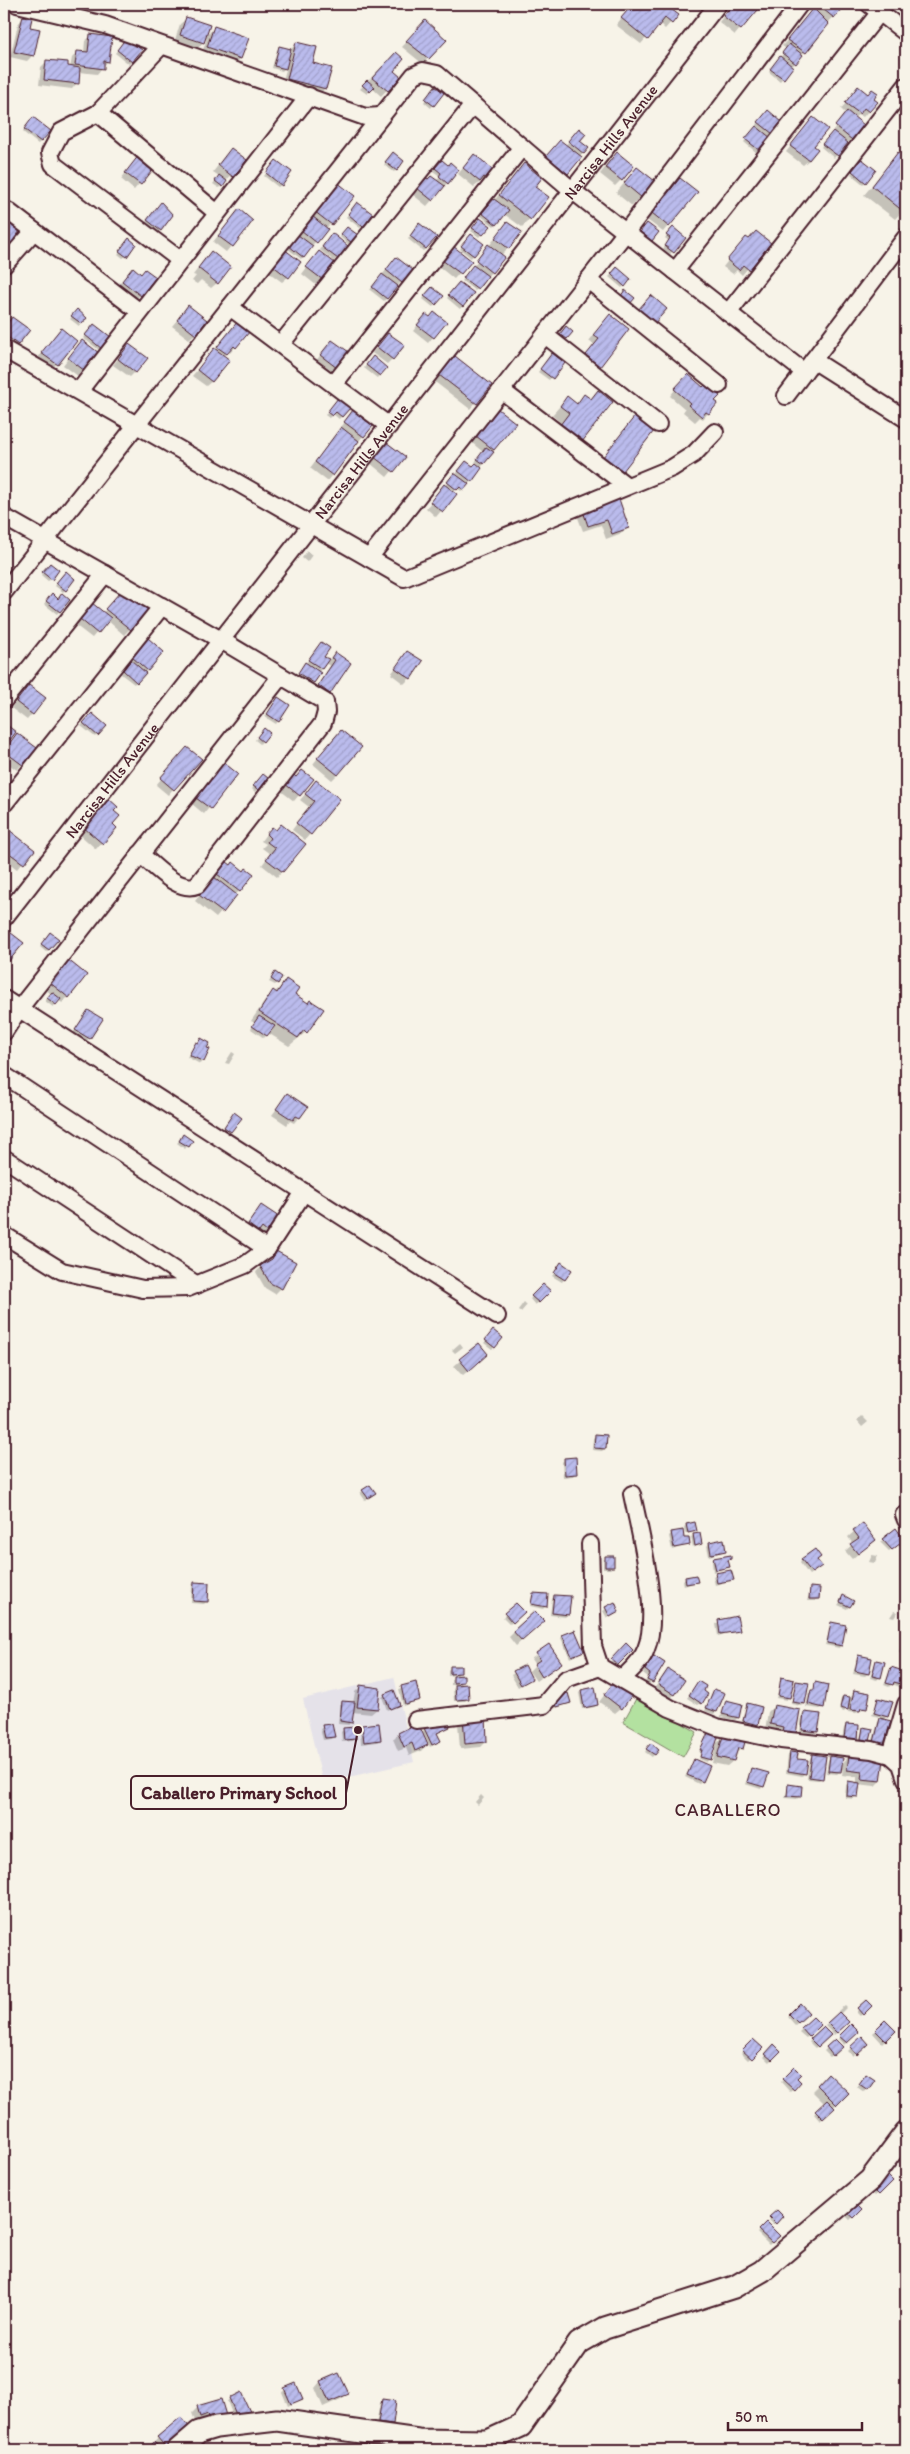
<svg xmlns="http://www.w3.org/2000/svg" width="910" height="2454" font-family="Itim,sans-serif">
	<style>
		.built { fill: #e5e2e9 }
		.pitch { fill: #b3e1a0; stroke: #7e8066 }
		.shadow { fill: #0003 }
		.building { fill: url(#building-hatch); stroke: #4a1f2b }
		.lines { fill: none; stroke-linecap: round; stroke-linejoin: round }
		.minor-casing { stroke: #4a1f2b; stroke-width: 20 }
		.tertiary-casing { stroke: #4a1f2b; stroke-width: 25 }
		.minor { stroke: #f7f3e8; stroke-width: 16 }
		.tertiary { stroke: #f7f3e8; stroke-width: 21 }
		.labels { text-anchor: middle; stroke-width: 4.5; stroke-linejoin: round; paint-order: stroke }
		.street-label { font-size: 16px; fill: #4a1f2b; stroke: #f7f3e8 }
		.neighbourhood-label { font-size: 18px; letter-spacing: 1px; fill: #4a1f2b; stroke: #f7f3e8 }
		.leader { fill: none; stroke: #4a1f2b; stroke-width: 2 }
		.callout-dot { fill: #4a1f2b; stroke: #f7f3e8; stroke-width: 2 }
		.callout { fill: #f7f3e8; stroke: #4a1f2b; stroke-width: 2 }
		.callout-label { font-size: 18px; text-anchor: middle; font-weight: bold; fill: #4a1f2b }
	</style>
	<defs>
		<pattern id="building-hatch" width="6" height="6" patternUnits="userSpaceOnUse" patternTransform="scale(1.25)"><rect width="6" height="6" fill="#babbec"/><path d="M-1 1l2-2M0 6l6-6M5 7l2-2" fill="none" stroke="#a1a0cb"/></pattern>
	</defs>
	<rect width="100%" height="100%" fill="#f7f3e8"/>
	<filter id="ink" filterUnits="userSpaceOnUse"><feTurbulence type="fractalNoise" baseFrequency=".02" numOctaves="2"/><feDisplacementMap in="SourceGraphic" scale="10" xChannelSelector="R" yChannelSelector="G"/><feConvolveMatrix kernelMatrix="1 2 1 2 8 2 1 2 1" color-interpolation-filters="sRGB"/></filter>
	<g filter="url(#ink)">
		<path class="built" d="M394,1677L414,1762L323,1783L303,1699Z"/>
		<path class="pitch" d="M637,1697L697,1732L683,1757L623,1722Z"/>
		<path class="shadow" d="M633,4H662L677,15L665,29L659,23L641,44L616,25Z
			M733,4H761L735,35L719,22Z
			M820,4H844L780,81L769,72L787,49L782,46Z
			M23,18L28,27L39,30L32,56L27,61L10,57L18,24Z
			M186,19L205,37L215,27L240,59L235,64L202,53L207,38L198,48L175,40L180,24Z
			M420,28L428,58L423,64L402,47Z
			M91,36L108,61L97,74L79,72L77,83L72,89L39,85L41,67L47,61L70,68L72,58L77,52L84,53L85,41Z
			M124,42L140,51L129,64L115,53Z
			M296,44L325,88L320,94L282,84L287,66L282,71L272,68L277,50L280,47L290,50Z
			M390,59L392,71L399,77L381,96L372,88L367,94L360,89Z
			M432,90L433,105L431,108L424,102Z
			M853,94L876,102L863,117L859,114L854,118L851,139L834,158L821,147L846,114L841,109Z
			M765,114L772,133L757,153L744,142Z
			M31,121L41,141L38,144L23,132Z
			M808,125L813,147L809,160L803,165L786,152Z
			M576,132L579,141L587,148L562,179L542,163L554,147L565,146Z
			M906,146V156L901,152Z
			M898,154L906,160V207L895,219L864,195Z
			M226,155L245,161L219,188L213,184L219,176L213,172Z
			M474,155L486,178L474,187L458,174Z
			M390,156L396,170L394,172L384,165Z
			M611,160L621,180L615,186L600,174Z
			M134,162L153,167L134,190L121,179Z
			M859,163L865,182L863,184L851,174Z
			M274,164L281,185L278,187L264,176Z
			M439,164L447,183L427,206L412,194L420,184L436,181L440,176L433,171Z
			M524,165L533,187L530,219L522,227L504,214L494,226L481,216Z
			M637,168L654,181L632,206L616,193Z
			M675,185L696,192L663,232L647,220Z
			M332,190L353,196L301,259L288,249Z
			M355,206L362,226L360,228L346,217Z
			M156,209L160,230L155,236L143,226Z
			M233,217L252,221L226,252L213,242Z
			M6,222L16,241L4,253V224Z
			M478,222L489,226L479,237L471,231Z
			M647,225L651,240L649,243L638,235Z
			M417,228L426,249L423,251L408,239Z
			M502,229L508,248L501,255L491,272L475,291L462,281Z
			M345,231L351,242L348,244L340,237Z
			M670,231L684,238L670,254L663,249L669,241L665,238Z
			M330,237L346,246L334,261L320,250Z
			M468,238L473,255L471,258L460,249Z
			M749,240L769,243L742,275L737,270L733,274L723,267L741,244Z
			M127,242L126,256L123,258L118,254Z
			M447,254L470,261L454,279L438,266Z
			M278,257L288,277L282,282L267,271Z
			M206,258L217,283L211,288L201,280L197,284L192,281L196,276L193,275Z
			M314,258L334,263L316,285L302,274Z
			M391,264L401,282L384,301L370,290Z
			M617,269L630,279L622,288L609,277Z
			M127,274L140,295L135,300L117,287Z
			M457,286L472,293L460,309L447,298Z
			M429,291L435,304L433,307L423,299Z
			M77,311L85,318L79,326L70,319Z
			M183,313L195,334L189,339L172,326Z
			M610,315L599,366L594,371L581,361L594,345L589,341Z
			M421,321L433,337L428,343L413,331Z
			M238,322L249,331L230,353L228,351L223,356L212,381L206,386L192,376Z
			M7,324L28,331L12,350L4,344V328Z
			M91,328L101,348L99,350L83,338Z
			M563,330L571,332L564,341L558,337Z
			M55,335L75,341L51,370L37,359Z
			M383,340L392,359L387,364L372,353Z
			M129,346L135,372L130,377L113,365Z
			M77,347L97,353L78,376L63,365Z
			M327,347L347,353L330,373L315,362Z
			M550,357L563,363L549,380L538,372Z
			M370,360L385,368L377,378L364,368Z
			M450,363L491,385L470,409L435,382Z
			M682,381L703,389L714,401L708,413L703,419L700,417L695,422L683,412L685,409L670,396Z
			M598,392L612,402L552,434L561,423L552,415L567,398L575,404L584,396L590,400Z
			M335,402L348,408L339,419L333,414L329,418L325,415Z
			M498,410L514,423L471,481L461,491L457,488L453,493L455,494L436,517L426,508L464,465L472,468L477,463L475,462L483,452L471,442Z
			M348,418L371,426L327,481L310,468Z
			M630,423L653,431L616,476L599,463Z
			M381,449L404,457L387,477L370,463Z
			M583,510L628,528L622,533L606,539L601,525L583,531L577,515Z
			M307,551L312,555L307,562L302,558Z
			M48,567L51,579L48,581L41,575Z
			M63,575L65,590L63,592L55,586Z
			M49,597L59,611L57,614L44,604Z
			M116,598L149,608L124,635L107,620L92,638L75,625L87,611L103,613Z
			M142,645L147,670L134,684L121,674Z
			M318,646L323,657L328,661L335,653L350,663L323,699L313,692L330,666L325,663L310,685L297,676Z
			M408,652L410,678L404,684L391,674Z
			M23,693L32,714L27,720L11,708Z
			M276,701L278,721L276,724L265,717Z
			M92,714L105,726L95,737L81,726Z
			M261,732L262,741L260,744L255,740Z
			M17,735L35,748L17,770L4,761V751Z
			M335,737L338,774L332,780L313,764Z
			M182,754L173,789L168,795L156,785Z
			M236,774L204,814L192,804L207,784Z
			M261,778H267L255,792L252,789Z
			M296,778L299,795L294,801L281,791L288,781Z
			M316,782L338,799L305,840L292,830L309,807L300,800Z
			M102,805L112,812L111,824L115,828L96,849L78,833Z
			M4,828L33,850L17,869L4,859Z
			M266,834L304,844L277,877L262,865L270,854L262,848L266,844L261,841Z
			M221,869L239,891L216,918L195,901Z
			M48,936L49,949L46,952L40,947Z
			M62,966L85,975L68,997L62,1003L59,1000L53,1007L45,1001L51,994L44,988Z
			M273,976L277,983L275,985L269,982Z
			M287,981L306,1032L289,1046L268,1033L264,1038L251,1029L255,1023L251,1021L265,1001Z
			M88,1012L89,1038L84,1044L71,1036Z
			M196,1043L208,1050L200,1064L187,1057Z
			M232,1052L235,1054L229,1064L225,1063Z
			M288,1094L307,1107L294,1123L290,1121L287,1125L272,1115Z
			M232,1116L240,1118L228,1134L222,1130Z
			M181,1139L191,1141L185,1149L177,1143Z
			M6,1191L10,1194L4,1202V1193Z
			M261,1207L267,1232L262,1238L243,1230Z
			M276,1253L281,1288L275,1294L265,1288L256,1272Z
			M559,1267L570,1271L562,1282L552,1276Z
			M543,1286L549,1291L535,1305L530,1299Z
			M524,1302L527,1305L521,1312L518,1310Z
			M493,1332L502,1339L492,1349L484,1343Z
			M460,1343L463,1347L455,1353L452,1350Z
			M478,1345L481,1360L463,1375L454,1366Z
			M862,1416L868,1422L862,1427L857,1421Z
			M596,1436L605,1448L602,1451L592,1450L593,1438Z
			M565,1459L575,1473L573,1476L563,1477L562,1462Z
			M363,1491L372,1495L365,1500L360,1493Z
			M906,1491V1501L903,1503L899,1497Z
			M686,1525L695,1530L685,1534L684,1527Z
			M862,1525L874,1540L852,1559L845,1551L853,1544L848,1537Z
			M672,1533L683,1540L689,1544L672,1550L669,1536Z
			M904,1534L906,1538L889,1551L880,1542Z
			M694,1535L701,1544L693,1548L691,1537Z
			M709,1543L725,1551L709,1556L707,1546Z
			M872,1555L878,1556L875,1563L869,1562Z
			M606,1558L613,1567L610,1569H603V1560Z
			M714,1559H730L727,1561L728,1567L713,1572L712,1562Z
			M802,1560H816L818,1568L809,1575L800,1563Z
			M716,1575L732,1580L715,1585L713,1577Z
			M686,1578L696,1582L684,1586L683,1580Z
			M194,1583L206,1602L204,1604L191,1603L192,1585Z
			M811,1588L818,1599L815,1601H807Z
			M533,1594L546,1595L545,1607L543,1609L530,1606Z
			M554,1596L568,1614L565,1617L550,1615L552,1599Z
			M844,1597L852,1601L847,1609L838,1605Z
			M516,1604L523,1612L510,1624L503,1617Z
			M906,1606V1622L904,1621Z
			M606,1609L618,1612L607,1618L603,1611Z
			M894,1611L898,1612L894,1618L890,1617Z
			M736,1618L738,1630L718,1636L716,1624Z
			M832,1623L841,1645L839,1648L825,1645Z
			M538,1626L516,1646L509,1637L514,1632Z
			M563,1636L583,1651L570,1658L561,1638Z
			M903,1640H906V1653L899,1652Z
			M626,1645L631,1650L615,1667L610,1662Z
			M549,1646L560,1663L536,1681L529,1671L535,1665L531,1659Z
			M858,1656L868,1674L865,1676L853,1674Z
			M651,1660L663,1664L649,1685L645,1682L648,1677L643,1673Z
			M876,1661L879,1678L877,1680L870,1678Z
			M524,1667L531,1679L518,1687L511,1675Z
			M450,1668L460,1672L455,1677L463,1682L459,1686L468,1698L465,1701H454L453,1689L457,1685H451V1680L455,1675L448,1676V1670Z
			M892,1669L906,1674L900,1687L892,1684L889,1687L884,1685Z
			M668,1670L674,1695L669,1700L653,1690Z
			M782,1679L789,1697L786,1700L776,1698Z
			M698,1682L701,1703L698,1705L687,1698Z
			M797,1682L804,1703L801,1706L791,1704Z
			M415,1684L419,1700L403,1706L399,1690Z
			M816,1684L823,1707L820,1709L806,1707L809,1693L812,1691Z
			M360,1687L377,1709L371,1714L352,1712L349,1725L338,1724L340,1704L343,1702L353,1703L355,1692Z
			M609,1689L621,1708L615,1713L599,1702Z
			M581,1691L597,1704L595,1707L582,1709L579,1693Z
			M714,1691L716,1712L714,1714L705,1711Z
			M854,1691L865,1708L856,1713L848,1712L849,1707L844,1712L839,1710L841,1699L843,1697L851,1698Z
			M385,1695L398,1705L387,1710L382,1697Z
			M878,1700L887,1716L883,1720L881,1747L872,1744L878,1722L882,1718L872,1715Z
			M552,1701L569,1703L555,1708Z
			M726,1701L738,1718L735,1720L721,1717Z
			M748,1705L757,1724L754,1727L741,1724Z
			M774,1706L799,1711L789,1739L765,1730L768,1712Z
			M804,1713L817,1731L815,1734L800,1732L802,1715Z
			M463,1717L486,1742L481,1747L460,1749L458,1723Z
			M417,1725L421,1734L425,1729L449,1727L436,1734L439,1741L437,1743L430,1747L423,1733L421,1734L426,1745L421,1751L409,1756L406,1748L398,1751L393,1739L398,1734Z
			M846,1725L856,1739L854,1742L842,1740L844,1728Z
			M362,1726L380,1740L377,1742L361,1744L360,1729Z
			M323,1727L333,1736L331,1739L323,1740L320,1729Z
			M344,1729L354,1739L352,1741L342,1742L341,1732Z
			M863,1729L869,1740L867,1743L859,1741Z
			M709,1732L718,1735L707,1762L699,1759L701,1753L699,1752Z
			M906,1732V1753L902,1752Z
			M723,1737L742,1748L735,1754L733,1761L727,1766L712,1763L717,1743Z
			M648,1747L658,1750L652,1757L645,1752Z
			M791,1753L805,1773L802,1776L786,1773L788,1755Z
			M812,1756L822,1778L819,1780L807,1779L810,1758Z
			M849,1756L880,1781L875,1786L858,1784L854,1799L845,1798L846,1785L849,1782L857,1783V1777L842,1775L843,1769L837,1774L826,1773L828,1760L830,1757L841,1765Z
			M694,1761L702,1781L699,1784L685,1777Z
			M752,1769L767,1774L761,1789L745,1784Z
			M789,1786L799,1797L797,1799L785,1798Z
			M481,1795L484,1798L478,1805L475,1802Z
			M866,2002L871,2006L860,2016L856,2012Z
			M800,2005L808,2013L795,2025L788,2017Z
			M845,2005L847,2007L839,2015L847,2022L834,2035L825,2026L840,2013L838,2011Z
			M813,2019L819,2025L806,2038L799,2032Z
			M885,2022L894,2031L882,2043L873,2033Z
			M851,2026L857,2032L844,2045L838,2039Z
			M823,2029L829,2035L815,2048L809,2042Z
			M861,2038L867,2044L853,2056L848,2051Z
			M835,2040L841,2047L830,2057L824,2051Z
			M753,2041L761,2048L748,2060L741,2053Z
			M774,2046L779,2051L769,2062L764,2057Z
			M794,2069L795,2078L800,2082L790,2092L781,2082Z
			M828,2075L847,2093L820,2121L814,2114L825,2104L812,2091Z
			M864,2078L873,2080L864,2092L857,2087Z
			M891,2181L875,2196L868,2188Z
			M860,2210L850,2220L843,2213Z
			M777,2212L781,2216L773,2225L768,2220Z
			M766,2224L778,2236L769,2245L757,2233Z
			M320,2382L347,2394L341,2399L323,2407L315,2388Z
			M295,2385L301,2399L288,2406L282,2392Z
			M240,2394L235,2421L227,2401Z
			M382,2400L392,2424L389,2426L376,2424L380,2403Z
			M221,2401L205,2428L203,2419L195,2421L192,2413L198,2407Z
			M185,2436L167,2450H148L158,2438Z"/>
		<path class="building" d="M633,4H664L679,15L672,24L665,18L648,40L621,18Z
			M733,4H763L741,30L723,16Z
			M819,4H845L834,18L818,5Z
			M813,8L829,24L806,53L787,40Z
			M23,16L32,18L30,27L40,29L34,56L14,52Z
			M186,17L210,25L204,43L180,35Z
			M425,20L447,40L429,59L406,41Z
			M214,26L249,38L241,59L207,47Z
			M90,34L112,37L109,62L104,61V69L75,65L77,51L88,52Z
			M126,38L142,50L132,62L117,50Z
			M296,42L317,47L313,63L332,68L326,89L287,79Z
			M789,44L803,55L796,64L782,53Z
			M279,46L291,49L286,69L274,66Z
			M396,52L404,59L394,71L401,77L388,91L372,78Z
			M780,56L793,67L784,79L770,69Z
			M46,60L68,62V66L80,68L79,84L44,80Z
			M367,80L375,87L370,92L362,85Z
			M435,86L444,93L434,106L425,99Z
			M858,86L868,94L872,89L878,93L874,99L878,102L869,112L864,108L860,114L845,103Z
			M768,110L782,122L773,134L758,122Z
			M847,111L864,125L852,140L835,126Z
			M33,117L51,131L41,142L24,129Z
			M813,117L828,129L814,146L818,149L809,160L790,146Z
			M756,126L771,138L760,151L745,139Z
			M579,128L586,134L580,141L589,148L584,154L568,141Z
			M833,131L848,143L838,156L822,144Z
			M560,140L582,157L568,174L546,156Z
			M231,148L247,160L233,177L218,165Z
			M393,152L404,161L397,171L385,162Z
			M617,152L634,166L622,181L605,167Z
			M898,152L906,159V209L904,212L872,186Z
			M474,154L494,170L487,179L484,177L480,182L463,168Z
			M139,155L155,167L141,185L125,173Z
			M862,159L876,170L866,183L852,171Z
			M276,160L292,172L282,186L266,173Z
			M442,160L448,165L450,162L459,170L448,184L439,176L441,173L435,168Z
			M524,163L542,178L535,187L549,197L531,220L499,195Z
			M637,167L655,181L642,198L624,183Z
			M219,175L227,181L223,187L215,181Z
			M431,176L445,186L433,201L417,188L425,177L428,179Z
			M680,178L698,192L669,227L652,213Z
			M337,182L355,196L332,225L314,211Z
			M494,199L509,210L497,225L482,213Z
			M161,202L173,215L161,231L147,220Z
			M357,202L373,214L363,227L348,214Z
			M239,209L253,221L233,247L218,236Z
			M312,216L328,229L317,243L301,230Z
			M480,218L491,226L483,235L472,228Z
			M6,220L20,231L14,239L17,241L11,249L4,244V223Z
			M507,222L522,232L509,249L495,238Z
			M419,223L437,237L426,249L410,236Z
			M647,223L659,232L652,241L640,232Z
			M347,227L358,235L352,243L341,234Z
			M673,227L686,238L674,253L665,246L670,238L666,235Z
			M756,231L771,243L749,270L743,265L739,270L727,260L746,237L749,239Z
			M332,233L348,246L338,259L322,247Z
			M471,234L484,244L474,256L461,246Z
			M298,235L313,246L304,258L289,246Z
			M129,238L136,244L127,257L119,251Z
			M488,244L505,257L492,273L476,260Z
			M453,246L472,261L461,274L442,260Z
			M284,249L301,262L289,278L272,265Z
			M211,251L231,267L218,284L198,268Z
			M319,251L335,263L323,280L306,267Z
			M396,257L413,270L402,283L386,270Z
			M473,265L488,276L478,289L463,278Z
			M133,267L141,274L145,269L156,277L141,296L122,281Z
			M617,267L631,279L625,287L611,274Z
			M382,274L398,286L387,299L372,287Z
			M459,282L474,293L463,307L448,295Z
			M432,287L444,296L436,305L424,296Z
			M625,290L635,298L629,305L620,297Z
			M651,295L667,309L654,324L638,310Z
			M188,305L207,320L196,335L177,320Z
			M77,309L87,318L82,324L71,316Z
			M434,312L447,322L434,338L417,325L426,314L430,317Z
			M610,314L629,329L600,367L586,355L599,339L593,335Z
			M12,317L30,330L18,345L4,334V328Z
			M238,321L250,331L236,348L234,346L227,354L217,347Z
			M94,324L111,337L102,349L85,335Z
			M566,326L573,332L567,339L560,334Z
			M61,328L77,341L58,365L41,353Z
			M388,333L405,345L393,360L377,347Z
			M82,340L99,353L85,371L68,358Z
			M332,340L349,352L337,368L320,355Z
			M129,344L148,358L136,373L118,359Z
			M214,348L230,360L212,382L197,370Z
			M552,353L565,363L553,379L540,369Z
			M373,356L387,368L380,376L366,365Z
			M455,356L492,385L477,404L439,375Z
			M688,374L703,387L705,385L720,396L715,401L718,403L709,414L706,412L702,417L688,405L690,403L674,389Z
			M598,390L613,402L582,442L560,425L569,413L560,406L567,396L577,404L584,394L591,399Z
			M338,398L350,408L342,417L336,412L332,416L327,412Z
			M498,409L516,423L494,450L476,436Z
			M353,410L373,426L364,437L344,422Z
			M635,416L654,431L623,471L603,457Z
			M341,427L359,441L333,476L315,462Z
			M386,442L406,457L394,472L374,457Z
			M486,447L494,452L484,464L477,459Z
			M466,461L473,466L476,463L482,468L472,482L458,471Z
			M454,473L469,484L464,490L460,487L457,490L447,482Z
			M444,484L457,494L443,512L430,502Z
			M618,496L629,528L612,534L607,520L588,526L582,508Z
			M50,563L59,570L52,580L42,572Z
			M66,571L75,579L66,591L56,583Z
			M121,591L133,600L137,596L151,608L131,630L105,609Z
			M52,593L58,599L62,593L70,600L60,612L46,601Z
			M92,603L111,618L98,634L80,619Z
			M148,638L164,652L148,671L132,657Z
			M321,642L330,648L324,657L329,659L322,669L308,660Z
			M407,651L423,661L411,679L395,668Z
			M335,652L351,663L330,694L318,685L335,660L331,658Z
			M131,660L146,673L137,683L123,670Z
			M305,662L321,673L314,683L298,673Z
			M29,685L46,698L33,715L16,702Z
			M278,697L290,705L279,722L267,714Z
			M92,713L107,726L98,736L83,723Z
			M4,723L16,732L7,744L4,741Z
			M264,728L270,733L263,742L257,737Z
			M341,730L362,747L338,775L317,758Z
			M17,733L37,748L24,766L4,751Z
			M187,747L202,759L174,790L160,778Z
			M222,761L238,774L211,809L196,798Z
			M302,770L314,779L300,796L285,784L293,774L296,777Z
			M263,774L268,778L259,790L253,786Z
			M316,780L340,799L311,835L296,823L314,801L305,794Z
			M108,798L118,807L114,811L120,816L113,824L117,828L103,844L83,827Z
			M281,824L306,844L283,872L266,859L275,848L267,842L270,838L266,834L272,827L276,830Z
			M4,826L35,850L24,864L4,849Z
			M227,862L231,865L233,862L244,871L246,868L254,874L240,892L217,874Z
			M214,877L237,895L223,913L199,895Z
			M6,929L24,943L8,962L6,961L4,963V932Z
			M50,932L59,939L49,950L41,944Z
			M67,959L87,975L69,998L49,982Z
			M275,972L282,977L278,984L271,979Z
			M286,979L299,988L295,994L308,1003L310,1000L324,1009L307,1033L304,1030L298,1038L259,1012L273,990L277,993Z
			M52,992L61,999L56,1005L47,998Z
			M88,1010L103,1019L90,1039L75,1030Z
			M259,1016L275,1026L267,1036L252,1026Z
			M201,1038L210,1043L207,1048L210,1049L204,1062L189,1055L196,1042L198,1043Z
			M287,1093L308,1107L300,1118L296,1116L293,1120L276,1109Z
			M234,1112L242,1118L231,1132L224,1127Z
			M183,1134L193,1141L189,1147L179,1141Z
			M261,1205L279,1217L268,1233L262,1228L259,1232L248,1224Z
			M276,1251L296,1262L282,1289L270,1283L260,1266L272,1259Z
			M561,1262L572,1270L565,1280L554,1273Z
			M543,1284L551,1291L539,1303L531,1296Z
			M493,1330L503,1338L495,1348L485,1340Z
			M479,1343L488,1354L469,1371L459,1359Z
			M595,1434L607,1435L606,1449L594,1448Z
			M576,1457L577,1474L565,1475L564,1458Z
			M370,1485L376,1493L368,1498L362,1490Z
			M695,1522L697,1531L688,1533L686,1524Z
			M863,1523L876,1540L858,1554L850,1544L859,1538L853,1530Z
			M896,1528L901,1535L904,1533L906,1539L892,1550L882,1539Z
			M683,1530L684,1538H689L690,1545L674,1548L671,1532Z
			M700,1533L702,1544L695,1546L693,1534Z
			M724,1539L726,1551L711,1554L709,1542Z
			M815,1549L821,1557L817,1560L822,1566L812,1573L801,1559Z
			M731,1555V1559L728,1560L730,1567L716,1570L713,1558Z
			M605,1556H614V1567H605Z
			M731,1570L734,1580L717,1583L715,1573Z
			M696,1575L698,1582L686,1584L685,1577Z
			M194,1582L209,1583L208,1602L193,1601Z
			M810,1587L820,1588L819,1599H809Z
			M533,1593L548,1594L547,1607L531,1604Z
			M554,1595L571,1596L569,1615L552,1613Z
			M843,1595L854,1601L850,1607L840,1602Z
			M615,1602L619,1612L610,1617L605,1607Z
			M516,1603L525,1612L513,1623L504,1613Z
			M535,1611L545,1621L522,1641L513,1631Z
			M737,1616L740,1631L720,1634L718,1620Z
			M831,1622L846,1625L842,1646L827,1643Z
			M575,1630L584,1651L572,1656L562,1635Z
			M626,1643L633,1650L618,1665L611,1659Z
			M549,1644L562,1663L542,1677L534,1664L540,1660L536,1653Z
			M858,1655L872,1658L869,1674L855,1671Z
			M654,1656L665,1663L653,1683L647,1680L650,1674L645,1670Z
			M876,1660L885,1662L881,1678L872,1676Z
			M525,1665L532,1679L521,1685L513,1671Z
			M450,1666H461V1673L450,1674Z
			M891,1667L906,1672L904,1685L894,1682L893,1685L886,1683Z
			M668,1669L685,1680L675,1695L658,1684Z
			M464,1675V1682L453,1683V1676Z
			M781,1677L794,1680L790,1698L778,1696Z
			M698,1681L706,1686L704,1691L708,1694L702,1704L689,1695Z
			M796,1681L809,1683L805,1704L792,1702Z
			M416,1682L420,1700L405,1704L401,1686Z
			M614,1682L632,1695L622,1709L604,1695Z
			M815,1682L828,1685L824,1708L808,1704L811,1690H814Z
			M468,1684L469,1699L456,1700L455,1685Z
			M360,1685L380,1688L378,1709L357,1707Z
			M595,1687L598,1705L584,1708L581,1690Z
			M714,1689L725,1693L717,1712L706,1708Z
			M394,1690L400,1705L390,1709L384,1694Z
			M854,1690L870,1693L867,1709L861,1708L860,1711L850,1710Z
			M568,1693L571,1703L557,1707L554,1697Z
			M843,1696L850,1697L848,1710L840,1708Z
			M878,1698L893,1702L888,1717L874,1713Z
			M726,1700L742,1704L739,1718L722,1714Z
			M342,1701L355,1702L352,1723L340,1721Z
			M747,1703L762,1707L758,1725L743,1721Z
			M774,1705L800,1710L796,1734L782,1731L783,1727L770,1724Z
			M804,1712L821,1714L818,1732L802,1730Z
			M486,1715L487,1742L465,1744L463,1716Z
			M880,1718L891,1721L884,1745L874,1742Z
			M446,1719L450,1727L437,1733L441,1741L432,1745L424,1728Z
			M379,1723L381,1740L364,1742L362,1725Z
			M418,1723L428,1745L415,1751L412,1743L404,1747L398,1733Z
			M332,1724L335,1737L325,1738L322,1725Z
			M846,1724L859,1725L858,1740L844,1738Z
			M355,1727L356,1739L344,1740L343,1728Z
			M863,1727L873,1729L870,1741L861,1739Z
			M709,1731L719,1734L711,1760L700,1757L702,1750H700Z
			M723,1736L745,1742L743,1749L738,1748L734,1761L717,1757Z
			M651,1743L659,1750L655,1755L646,1749Z
			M790,1752L798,1753L797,1759L808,1760L806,1774L788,1771Z
			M812,1754L826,1756L823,1779L809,1777Z
			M849,1755L884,1760L881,1781L861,1779L862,1772L847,1770Z
			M830,1756L843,1758L841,1772L828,1771Z
			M694,1759L710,1766L703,1782L687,1775Z
			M751,1768L769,1773L764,1787L747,1782Z
			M848,1781L860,1783L858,1797L847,1796Z
			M788,1784L802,1786L801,1797L787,1796Z
			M866,2000L872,2006L863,2015L857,2008Z
			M800,2003L809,2013L798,2023L789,2014Z
			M839,2012L849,2022L837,2033L827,2023Z
			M813,2017L821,2025L809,2037L801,2028Z
			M885,2020L896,2031L886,2041L875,2030Z
			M851,2024L859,2032L847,2043L839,2036Z
			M823,2027L831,2035L818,2047L810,2039Z
			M862,2036L869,2044L857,2055L850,2047Z
			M753,2039L763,2048L752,2059L742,2050Z
			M835,2039L843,2047L833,2056L826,2047Z
			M774,2044L781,2051L772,2060L765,2054Z
			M794,2067L801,2074L797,2078L801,2082L794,2090L782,2079Z
			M828,2073L849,2093L837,2105L817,2085Z
			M866,2074L875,2080L868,2090L859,2084Z
			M827,2100L835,2108L823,2119L815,2111Z
			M886,2174L893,2181L879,2195L869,2185Z
			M853,2201L862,2210L854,2218L845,2210Z
			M777,2210L783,2216L776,2224L769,2217Z
			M766,2222L780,2236L772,2243L758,2230Z
			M339,2373L349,2394L329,2402L320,2381Z
			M296,2383L303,2399L291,2404L284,2388Z
			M241,2392L251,2414L238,2419L229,2398Z
			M221,2399L227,2419L211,2423L208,2414L200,2417L197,2406Z
			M382,2399L396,2401L393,2424L378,2422Z
			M181,2417L192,2430L168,2450L157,2437Z
			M154,2442L162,2450H146Z"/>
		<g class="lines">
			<defs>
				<g id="minor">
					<path d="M17,4L105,25L365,117L381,116"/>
					<path d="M869,4L906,33"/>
					<path d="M161,46L98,113L61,132L50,153L53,164L180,260"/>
					<path d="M98,113L217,213"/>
					<path d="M8,211L140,312"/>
					<path d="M4,265L34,231"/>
					<path d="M675,271L880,12"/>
					<path d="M588,280L719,385"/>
					<path d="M230,307L389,426"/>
					<path d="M728,313L906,86"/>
					<path d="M545,335L658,424"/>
					<path d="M281,344L473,105"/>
					<path d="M4,349L404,578L672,468L694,454L715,432"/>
					<path d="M813,360L906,419"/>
					<path d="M334,384L522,147"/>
					<path d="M501,390L627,486"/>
					<path d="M79,391L309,96"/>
					<path d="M786,396L906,237"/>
					<path d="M4,517L221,640L325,702L326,712L323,723L197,885C178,893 155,866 140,854"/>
					<path d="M369,558L626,232L800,4"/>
					<path d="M4,592L414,75L423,71L437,74L573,191L804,372"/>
					<path d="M4,700L105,574"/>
					<path d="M4,804L162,606"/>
					<path id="s1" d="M4,918L718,4"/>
					<path d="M4,999L497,1316"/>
					<path d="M4,1032L19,1009L280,677"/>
					<path d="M4,1075L267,1249"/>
					<path d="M4,1158L197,1285"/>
					<path d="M4,1235L62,1271L143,1289L188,1288L245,1265L267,1249L304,1192"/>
					<path d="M904,1515L906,1520"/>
					<path d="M590,1544L593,1646L600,1667L670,1708L717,1727L781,1740L872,1750L891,1755L901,1764L906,1779"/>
					<path d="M622,1679C631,1670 642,1661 646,1649C661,1613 640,1533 632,1494"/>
					<path d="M416,1720L544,1705L566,1679L600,1667"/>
					<path d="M891,1755L906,1704"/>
				</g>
				<path id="tertiary" d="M178,2450L199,2432L216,2427L277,2420L418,2440L488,2441L521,2426L579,2343L605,2328L734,2287L762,2271L870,2180L906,2132"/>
			</defs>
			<use href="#minor" class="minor-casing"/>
			<use href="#tertiary" class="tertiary-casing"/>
			<use href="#minor" class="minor"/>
			<use href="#tertiary" class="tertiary"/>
		</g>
	</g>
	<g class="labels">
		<g class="street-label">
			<text dy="6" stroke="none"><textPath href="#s1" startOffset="985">Narcisa Hills Avenue</textPath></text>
			<text dy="6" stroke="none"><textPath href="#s1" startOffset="580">Narcisa Hills Avenue</textPath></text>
			<text dy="6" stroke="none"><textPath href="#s1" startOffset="175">Narcisa Hills Avenue</textPath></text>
		</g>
		<g class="neighbourhood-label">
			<text x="728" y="1816">CABALLERO</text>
		</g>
	</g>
	<path class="leader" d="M358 1730L346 1793"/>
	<circle class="callout-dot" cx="358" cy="1730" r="5"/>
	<rect class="callout" x="131" y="1776" width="215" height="33" rx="5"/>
	<g class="callout-label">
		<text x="239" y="1799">Caballero Primary School</text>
	</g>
	<rect width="910" height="2454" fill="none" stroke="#f7f3e8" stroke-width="20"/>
	<rect x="10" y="10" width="890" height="2434" fill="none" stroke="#4a1f2b" stroke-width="2" filter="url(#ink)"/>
	<path d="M728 2422v8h134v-8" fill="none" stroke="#4a1f2b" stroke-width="2.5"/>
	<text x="735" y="2422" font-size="15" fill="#4a1f2b" stroke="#f7f3e8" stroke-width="4" paint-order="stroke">50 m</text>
</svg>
